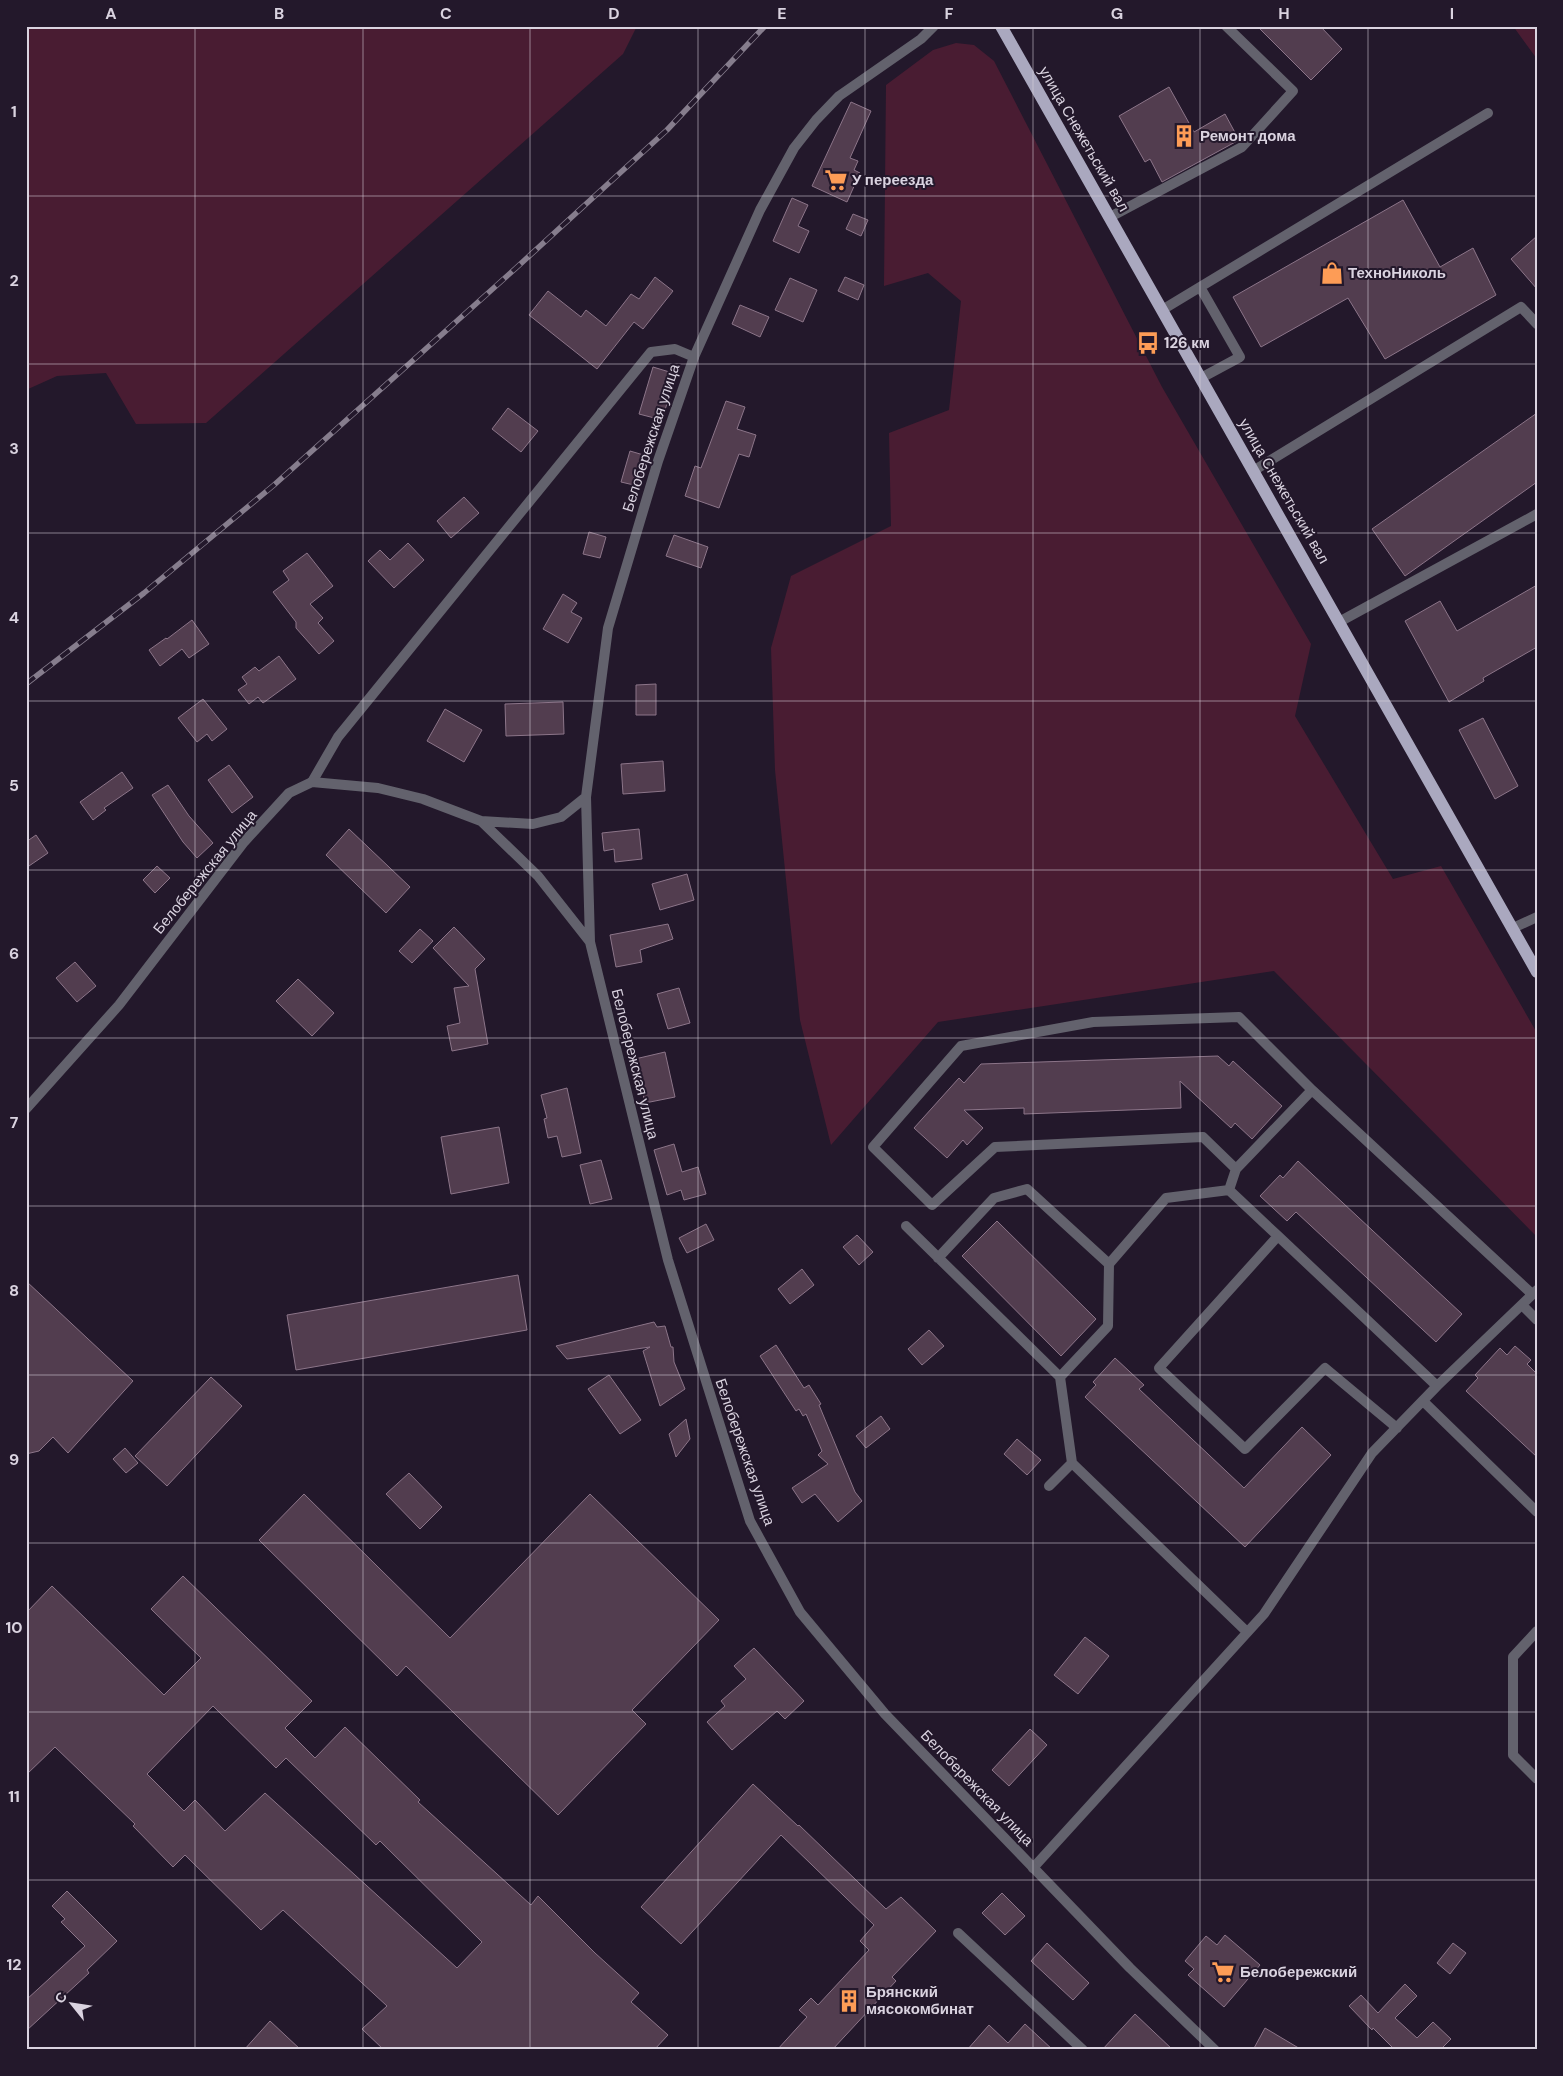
<svg xmlns="http://www.w3.org/2000/svg" width="1563" height="2076" font-family="'DM Sans',sans-serif">
	<style>
		.green { fill: #491c32 }
		.building { fill: #523d4f; stroke: #8c7589; fill-rule: evenodd }
		.lines { fill: none; stroke-linecap: round; stroke-linejoin: round }
		.service { stroke: #63626d; stroke-width: 10 }
		.minor { stroke: #63626d; stroke-width: 10 }
		.primary { stroke: #aaa8bf; stroke-width: 12 }
		.rail-casing { stroke: #867d8d; stroke-width: 5.5 }
		.rail { stroke: #23182b; stroke-width: 4; stroke-dasharray: 11; stroke-linecap: butt }
		.grid { fill: none; stroke: #dad3e0; stroke-width: 1; stroke-opacity: 0.55 }
		.labels { text-anchor: middle; stroke-width: 4; stroke-linejoin: round; paint-order: stroke }
		.poi-label { font-size: 15px; font-weight: bold; fill: #dad3e0; stroke: #23182b; text-anchor: start }
		.street-label { font-size: 15px; fill: #dad3e0; stroke: #23182b }
		.neatline { fill: none; stroke: #dad3e0; stroke-width: 2 }
		.grid-label { font-size: 16px; text-anchor: middle; font-weight: bold; fill: #dad3e0 }
	</style>
	<rect width="100%" height="100%" fill="#23182b"/>
	<path class="green" d="M26,26H637L623,54L206,423L136,424L106,373L57,376L26,390Z
		M1513,26H1537V59Z
		M956,43L974,45L994,61L1162,387L1311,644L1295,716L1393,879L1441,866L1537,1033V1237L1274,971L938,1022L831,1145L800,1020L775,770L771,648L791,576L891,526L889,433L949,410L961,301L928,273L884,286L886,85L933,50Z"/>
	<path class="building" d="M1257,26H1320L1342,49L1311,80Z
		M1169,87L1194,132L1225,114L1239,140L1162,182L1150,159L1145,162L1119,116Z
		M851,102L871,111L850,158L858,161L854,170L860,173L847,202L812,186Z
		M792,198L808,205L798,226L809,231L799,253L773,241Z
		M1403,200L1440,267L1473,248L1496,295L1385,359L1348,298L1261,347L1233,297Z
		M853,214L868,220L861,236L846,229Z
		M1537,236V289L1511,259Z
		M655,277L673,291L643,329L634,322L597,369L529,315L548,291L581,317L586,310L606,326L631,294L639,299Z
		M845,277L864,285L858,300L838,291Z
		M790,278L817,290L803,322L775,310Z
		M740,305L769,317L760,337L732,324Z
		M653,367L676,374L662,420L639,414Z
		M726,401L745,407L737,429L756,435L749,457L739,454L719,508L685,496L695,466L701,468Z
		M508,408L538,431L521,452L492,429Z
		M1537,413V482L1405,576L1372,529Z
		M630,451L647,456L638,486L621,482Z
		M464,497L479,513L451,538L437,521Z
		M589,532L606,537L600,558L583,554Z
		M674,535L708,547L701,568L666,556Z
		M408,543L424,560L394,588L368,561L380,550L390,560Z
		M307,553L333,586L310,604L323,618L318,623L334,641L319,654L296,628V622L273,592L289,580L283,571Z
		M1537,585V647L1483,678L1484,681L1449,702L1405,621L1440,601L1457,631Z
		M563,594L577,603L571,612L582,618L568,643L543,629Z
		M192,620L209,644L189,658L182,649L160,666L149,650L166,638L167,639Z
		M279,656L296,679L263,703L258,697L249,704L238,690L247,684L242,677L255,667L259,671Z
		M656,684V715H636V685Z
		M203,699L227,729L212,741L207,734L197,742L178,718Z
		M563,702L564,734L506,736L505,704Z
		M445,709L482,730L464,762L427,741Z
		M1483,718L1518,786L1495,799L1459,730Z
		M663,761L665,791L623,794L621,764Z
		M229,765L253,797L232,813L208,780Z
		M122,772L133,788L104,808L106,810L93,820L80,802Z
		M168,785L189,816L213,843L197,858L183,842L152,795Z
		M349,829L410,887L386,913L326,855Z
		M639,829L642,859L615,862L614,849L604,851L602,833Z
		M36,835L48,853L26,868V842Z
		M157,866L170,878L155,893L143,880Z
		M687,874L694,900L660,910L652,884Z
		M668,924L673,939L640,950L642,962L616,967L610,935Z
		M454,927L485,959L475,969L488,1044L452,1051L447,1026L460,1023L454,988L469,986L433,948Z
		M420,929L433,941L412,963L399,951Z
		M75,962L96,986L77,1002L56,978Z
		M298,979L334,1013L312,1036L276,1001Z
		M679,988L690,1023L668,1029L657,994Z
		M665,1052L675,1097L645,1103L635,1059Z
		M1218,1056L1229,1066L1233,1061L1282,1106L1252,1139L1235,1123L1231,1128L1180,1081L1181,1108L1024,1114V1108L964,1110L983,1128L967,1145L963,1140L947,1158L914,1128L959,1078L964,1083L981,1064Z
		M567,1088L581,1153L562,1157L557,1136L548,1138L544,1119L547,1118L541,1095Z
		M499,1127L509,1183L451,1194L441,1137Z
		M674,1144L682,1172L698,1167L706,1194L684,1200L681,1190L667,1195L654,1150Z
		M601,1160L612,1199L590,1204L580,1165Z
		M1298,1161L1462,1314L1436,1342L1296,1212L1287,1221L1260,1196L1280,1175L1283,1178Z
		M997,1221L1096,1319L1061,1356L962,1256Z
		M706,1224L714,1240L687,1253L679,1238Z
		M857,1235L873,1252L859,1265L843,1247Z
		M802,1269L814,1285L790,1304L778,1289Z
		M518,1275L527,1330L296,1370L287,1315Z
		M26,1281L133,1381L68,1453L53,1437L39,1451L26,1454Z
		M654,1322L657,1327L665,1326L671,1347H673L674,1362L685,1389L660,1406L643,1351L650,1347L567,1359L556,1346Z
		M929,1330L944,1346L922,1365L908,1349Z
		M776,1345L804,1388L809,1385L821,1404L819,1405L855,1492L862,1501L838,1522L815,1494L802,1503L792,1488L828,1464L818,1455L822,1451L806,1414L803,1416L799,1409L796,1411L760,1356Z
		M1515,1346L1531,1360L1527,1364L1537,1374V1457L1466,1391L1478,1378L1475,1375L1500,1348L1507,1355Z
		M1115,1358L1144,1385L1139,1389L1244,1488L1302,1427L1331,1455L1245,1547L1085,1397L1096,1385L1093,1382Z
		M609,1375L641,1420L620,1434L588,1389Z
		M211,1377L242,1406L167,1486L135,1456Z
		M881,1416L890,1429L866,1448L856,1436Z
		M686,1419L690,1439L676,1457L669,1434Z
		M1017,1439L1041,1460L1027,1475L1004,1454Z
		M125,1448L138,1463L126,1473L113,1459Z
		M409,1473L442,1507L420,1529L386,1494Z
		M304,1494L450,1638L590,1494L719,1620L632,1710L646,1724L558,1815L406,1666L397,1676L259,1540Z
		M183,1576L312,1701L285,1728L315,1758L345,1727L420,1800L418,1802L531,1905L538,1896L595,1953L639,1993L631,2002L668,2035L654,2050H384L362,2029L387,2006L283,1910L261,1930L185,1855L173,1867L133,1826L135,1824L55,1747L26,1775V1613L52,1586L164,1695L201,1658L151,1609ZM213,1706L276,1768L286,1758L376,1845L380,1841L482,1942L457,1968L265,1793L225,1831L195,1800L184,1811L147,1774Z
		M1085,1637L1109,1656L1078,1694L1054,1675Z
		M754,1648L804,1701L785,1719L777,1711L732,1750L707,1722L725,1706L721,1701L746,1679L734,1666Z
		M1030,1729L1047,1745L1009,1786L992,1770Z
		M753,1784L798,1826L799,1825L886,1909L901,1897L936,1931L892,1977L896,1981L832,2050H777L807,2017L799,2010L811,1998L818,2005L869,1950L860,1941L874,1925L781,1835L681,1944L641,1907Z
		M67,1891L117,1941L87,1970L89,1973L26,2031V2000L85,1946L61,1922L65,1919L52,1906Z
		M1002,1893L1025,1916L1005,1935L982,1913Z
		M1225,1935L1260,1965L1224,2007L1188,1975L1194,1969L1185,1961L1206,1936L1217,1945Z
		M1047,1943L1089,1983L1073,2000L1031,1961Z
		M1453,1943L1466,1953L1450,1974L1437,1963Z
		M1405,1984L1417,1996L1395,2018L1417,2038L1433,2022L1451,2039L1440,2050H1395L1373,2028L1372,2030L1349,2006L1361,1995L1378,2013Z
		M1135,2014L1173,2050H1102Z
		M270,2021L301,2050H244Z
		M1025,2024L1053,2050H967L989,2025L1008,2043Z
		M1265,2028L1302,2050H1253Z"/>
	<g class="lines">
		<path class="service" d="M1110,217L1242,147L1293,91L1226,26
			M1200,287L1240,357L1201,378
			M1162,310L1488,113
			M1253,471L1521,307L1537,324
			M1339,622L1537,514
			M312,782L338,737L651,352L675,349L694,357
			M1513,928L1537,917
			M1312,1090L1532,1294
			M1236,1169L1312,1090L1239,1017L1093,1022L961,1046L873,1147L932,1205L995,1147L1203,1137L1236,1169L1229,1190L1278,1236
			M906,1226L1060,1377
			M938,1258L994,1198L1027,1189L1109,1264
			M1522,1305L1537,1320
			M1423,1401L1537,1512
			M1397,1428L1325,1368L1245,1449L1159,1368L1278,1236L1437,1386
			M1072,1463L1060,1377L1108,1326L1109,1264L1166,1198L1229,1190
			M1049,1486L1072,1463L1247,1632
			M1537,1631L1513,1657V1755L1537,1779
			M1033,1868L1264,1614L1372,1453L1437,1386L1537,1290
			M958,1933L1083,2050"/>
		<path class="minor" d="M934,26L921,39L839,96L816,120L794,148L760,210L694,357L658,461L608,628L586,797L590,942L668,1260L750,1521L800,1612L885,1714L1130,1968L1215,2050
			M481,821L533,824L561,817L586,797
			M26,1109L119,1005L244,842L289,793L312,782L378,788L423,799L481,821L538,876L590,942"/>
		<path class="primary" d="M1001,26L1537,972"/>
		<defs>
			<path id="rail" d="M26,684L144,593L274,485L516,268L667,130L765,26"/>
		</defs>
		<use href="#rail" class="rail-casing"/>
		<use href="#rail" class="rail"/>
	</g>
	<path class="grid" d="M195,26V2050M363,26V2050M530,26V2050M698,26V2050M865,26V2050M1033,26V2050M1200,26V2050M1368,26V2050M26,196H1537M26,364H1537M26,533H1537M26,701H1537M26,870H1537M26,1038H1537M26,1206H1537M26,1375H1537M26,1543H1537M26,1712H1537M26,1880H1537"/>
	<defs>
		<symbol id="building-bare" viewBox="-9 -9 18 18"><path d="M-4-6H4V6H1V3H-1V6H-4ZM-2.5-4.3h1.7v1.8h-1.7ZM.8-4.3h1.7v1.8H.8ZM-2.5-1h1.7V.8h-1.7ZM.8-1h1.7V.8H.8Z" fill="#fd9c56" stroke="#23182b" stroke-width="2.5" paint-order="stroke"/></symbol>
		<symbol id="supermarket-bare" viewBox="-9 -9 18 18"><path d="M-6-5.5h2.5l.6 2H6L4.5 2H-2.5L-4.4-4H-6ZM-1.5 3.2a1.3 1.3 0 1 0 .1 0ZM3 3.2a1.3 1.3 0 1 0 .1 0Z" fill="#fd9c56" stroke="#23182b" stroke-width="2.5" paint-order="stroke"/></symbol>
		<symbol id="shop-bare" viewBox="-9 -9 18 18"><path d="M-5-2.5h2.3a2.7 3.5 0 0 1 5.4 0H5L5.5 6h-11ZM-1.5-2.5h3a1.5 2.3 0 0 0-3 0Z" fill="#fd9c56" stroke="#23182b" stroke-width="2.5" paint-order="stroke"/></symbol>
		<symbol id="bus-bare" viewBox="-9 -9 18 18"><path d="M-5-6H5V4H4V6H2V4H-2V6H-4V4H-5ZM-3.5-4V0h7V-4ZM-3.5 1.2v1.5H-2V1.2ZM2 1.2v1.5H3.5V1.2Z" fill="#fd9c56" stroke="#23182b" stroke-width="2.5" paint-order="stroke"/></symbol>
	</defs>
	<g fill-rule="evenodd">
		<use href="#building-bare" x="1168" y="120" width="32" height="32"/>
		<use href="#supermarket-bare" x="820" y="164" width="32" height="32"/>
		<use href="#shop-bare" x="1316" y="257" width="32" height="32"/>
		<use href="#bus-bare" x="1132" y="327" width="32" height="32"/>
		<use href="#supermarket-bare" x="1207" y="1956" width="32" height="32"/>
		<use href="#building-bare" x="833" y="1985" width="32" height="32"/>
	</g>
	<g class="labels">
		<g class="poi-label">
			<text x="1200" y="141">Ремонт дома</text>
			<text x="852" y="185">У переезда</text>
			<text x="1348" y="278">ТехноНиколь</text>
			<text x="1164" y="348">126 км</text>
			<text x="1240" y="1977">Белобережский</text>
			<text x="866" y="1997">Брянский<tspan x="866" dy="17">мясокомбинат</tspan></text>
		</g>
		<g class="street-label">
			<text transform="translate(1084 139) rotate(60)" y="5">улица Снежетьский вал</text>
			<text transform="translate(651 438) rotate(-72)" y="5">Белобережская улица</text>
			<text transform="translate(1284 491) rotate(60)" y="5">улица Снежетьский вал</text>
			<text transform="translate(205 872) rotate(-51)" y="5">Белобережская улица</text>
			<text transform="translate(635 1064) rotate(76)" y="5">Белобережская улица</text>
			<text transform="translate(745 1452) rotate(71)" y="5">Белобережская улица</text>
			<text transform="translate(977 1788) rotate(46)" y="5">Белобережская улица</text>
		</g>
	</g>
	<rect width="1563" height="2076" fill="none" stroke="#23182b" stroke-width="55"/>
	<g transform="translate(72 2004) rotate(300)" stroke="#23182b" stroke-width="4" paint-order="stroke">
	<path d="M0-4L9 19L0 12L-9 19Z" fill="#dad3e0"/>
	<text y="-8" font-size="14" font-weight="bold" text-anchor="middle" fill="#dad3e0">С</text>
	</g>
	<rect x="28" y="28" width="1508" height="2020" class="neatline"/>
	<g class="grid-label">
		<text x="111" y="19">A</text>
		<text x="279" y="19">B</text>
		<text x="446" y="19">C</text>
		<text x="614" y="19">D</text>
		<text x="782" y="19">E</text>
		<text x="949" y="19">F</text>
		<text x="1117" y="19">G</text>
		<text x="1284" y="19">H</text>
		<text x="1452" y="19">I</text>
		<text x="14" y="117">1</text>
		<text x="14" y="286">2</text>
		<text x="14" y="454">3</text>
		<text x="14" y="623">4</text>
		<text x="14" y="791">5</text>
		<text x="14" y="959">6</text>
		<text x="14" y="1128">7</text>
		<text x="14" y="1296">8</text>
		<text x="14" y="1465">9</text>
		<text x="14" y="1633">10</text>
		<text x="14" y="1802">11</text>
		<text x="14" y="1970">12</text>
	</g>
</svg>
